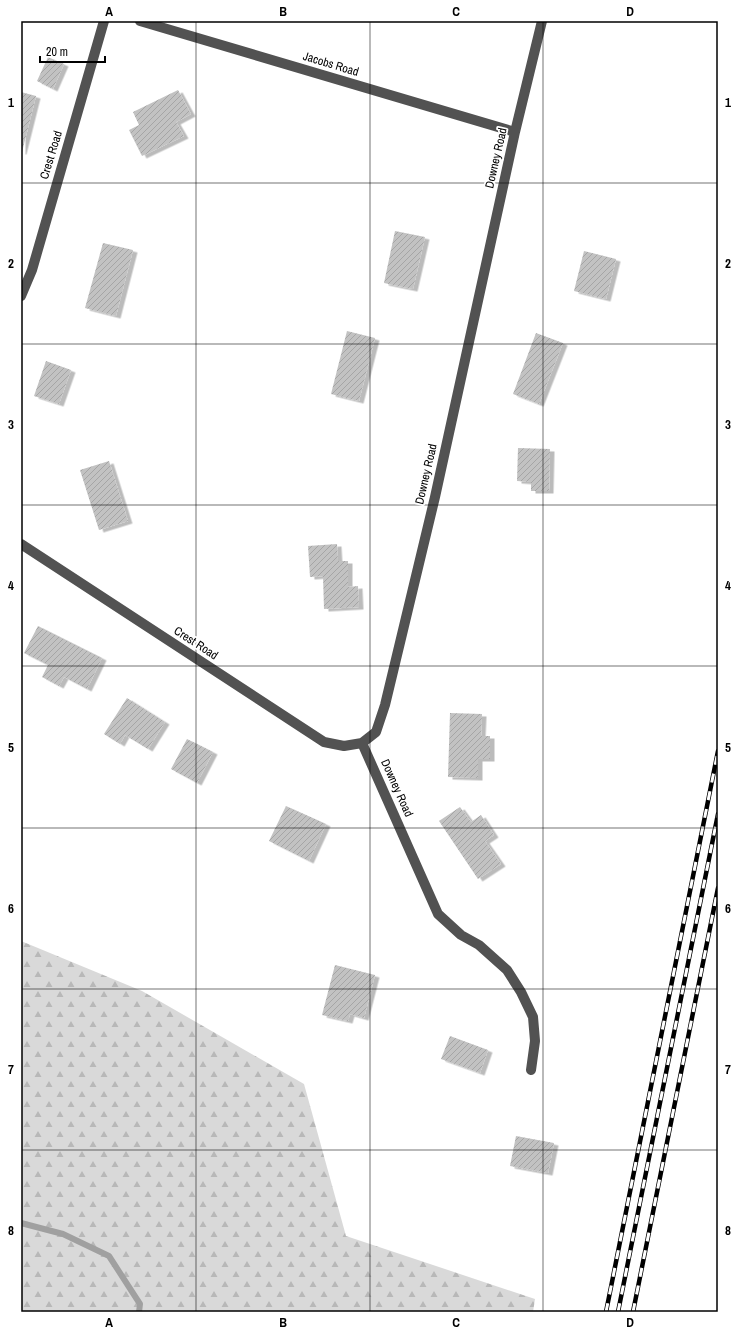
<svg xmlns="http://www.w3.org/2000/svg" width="739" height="1333" font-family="'Archivo Narrow',sans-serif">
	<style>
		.forest { fill: url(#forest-firs) }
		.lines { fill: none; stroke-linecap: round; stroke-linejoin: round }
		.stream { stroke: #a0a0a0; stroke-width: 6 }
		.building { fill: url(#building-hatch); filter: url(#shadow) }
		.minor { stroke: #525252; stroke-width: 10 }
		.rail-casing { stroke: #000; stroke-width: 4.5 }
		.rail { stroke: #fff; stroke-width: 3; stroke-dasharray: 9; stroke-linecap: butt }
		.grid { fill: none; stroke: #000; stroke-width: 1; stroke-opacity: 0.55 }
		.labels { text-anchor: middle; stroke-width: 3.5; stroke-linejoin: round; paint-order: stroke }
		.street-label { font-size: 12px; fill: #000; stroke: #fff }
		.neatline { fill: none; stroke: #000; stroke-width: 1.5 }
		.grid-label { font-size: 13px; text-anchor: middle; font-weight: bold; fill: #000 }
	</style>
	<defs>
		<pattern id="forest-firs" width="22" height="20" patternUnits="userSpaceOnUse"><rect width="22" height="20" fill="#d9d9d9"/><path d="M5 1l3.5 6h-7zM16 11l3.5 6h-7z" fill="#b8b8b8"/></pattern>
		<pattern id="building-hatch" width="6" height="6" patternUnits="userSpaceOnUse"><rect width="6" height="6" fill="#c2c2c2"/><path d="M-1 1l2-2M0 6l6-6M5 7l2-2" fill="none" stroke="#a5a5a5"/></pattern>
		<filter id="shadow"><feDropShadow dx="4.5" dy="2.5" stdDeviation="0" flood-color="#0004"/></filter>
	</defs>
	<rect width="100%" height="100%" fill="#fff"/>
	<path class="forest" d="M21,941L142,991L304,1084L346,1236L535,1299L533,1312H21Z"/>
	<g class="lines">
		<path class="stream" d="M21,1223L63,1234L109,1256L140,1304L139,1312"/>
	</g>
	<path class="building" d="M48,57L64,64L53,89L37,81Z
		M178,90L191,114L176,122L184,136L142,156L129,130L139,125L133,112Z
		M21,92L36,96L22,152H21Z
		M395,231L425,237L413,289L384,283Z
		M103,243L133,250L116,316L85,308Z
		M584,251L616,259L606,299L574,291Z
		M347,331L375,338L359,401L331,394Z
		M536,333L563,343L539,404L513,394Z
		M46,361L71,370L59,404L34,396Z
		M518,448L550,449L549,491H531V482L517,481Z
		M109,461L128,521L99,530L80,470Z
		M337,544L338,561H348V587L358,586L359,607L324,609L323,576L310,577L308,546Z
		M38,626L102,658L87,689L64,677L59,686L42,677L48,665L24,653Z
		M127,698L165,722L148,749L125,735L120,744L104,734Z
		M450,713L482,714L481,736H490V759H478V778L448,777Z
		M187,739L213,752L197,783L171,769Z
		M286,806L326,824L309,861L269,841Z
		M460,807L471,822L481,815L494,835L485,841L501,864L478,879L439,821Z
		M335,965L375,975L364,1018L350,1014L348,1021L322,1015Z
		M450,1036L488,1050L480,1073L441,1059Z
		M516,1136L554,1143L548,1173L510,1166Z"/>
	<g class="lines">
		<path class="minor" d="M140,21L515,132
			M21,296L32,270L104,21
			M21,544L324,742L344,746L362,743
			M531,1070L535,1041L533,1017L521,992L507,970L479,945L461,935L438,914L362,743L376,732L385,705L435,497L515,132L542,21"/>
		<defs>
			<path id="rail" d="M606,1312L718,751
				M618,1312L718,814
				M633,1312L718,888"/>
		</defs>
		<use href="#rail" class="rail-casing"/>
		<use href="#rail" class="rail"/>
	</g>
	<path class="grid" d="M196,21V1312M370,21V1312M543,21V1312M21,183H718M21,344H718M21,505H718M21,666H718M21,828H718M21,989H718M21,1150H718"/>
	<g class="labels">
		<g class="street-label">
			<text transform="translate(331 64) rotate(17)" y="4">Jacobs Road</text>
			<text transform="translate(51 155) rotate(-73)" y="4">Crest Road</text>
			<text transform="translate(496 158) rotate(-77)" y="4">Downey Road</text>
			<text transform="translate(426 474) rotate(-77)" y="4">Downey Road</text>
			<text transform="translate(196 643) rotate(33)" y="4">Crest Road</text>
			<text transform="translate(397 788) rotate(66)" y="4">Downey Road</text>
		</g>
	</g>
	<rect width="739" height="1333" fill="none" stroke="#ffffff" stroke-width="44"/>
	<path d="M40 56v6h65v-6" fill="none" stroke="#000000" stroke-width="2"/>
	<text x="46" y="56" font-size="12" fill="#000000" stroke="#ffffff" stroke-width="3" paint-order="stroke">20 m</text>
	<rect x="22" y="22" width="695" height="1289" class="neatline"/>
	<g class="grid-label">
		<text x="109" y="16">A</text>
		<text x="283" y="16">B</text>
		<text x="456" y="16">C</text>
		<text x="630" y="16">D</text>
		<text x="11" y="107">1</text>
		<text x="728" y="107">1</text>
		<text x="11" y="268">2</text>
		<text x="728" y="268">2</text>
		<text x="11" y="429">3</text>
		<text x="728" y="429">3</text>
		<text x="11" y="590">4</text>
		<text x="728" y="590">4</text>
		<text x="11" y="752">5</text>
		<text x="728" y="752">5</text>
		<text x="11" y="913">6</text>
		<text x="728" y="913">6</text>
		<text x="11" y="1074">7</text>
		<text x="728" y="1074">7</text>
		<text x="11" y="1235">8</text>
		<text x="728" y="1235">8</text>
		<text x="109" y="1327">A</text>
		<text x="283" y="1327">B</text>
		<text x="456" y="1327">C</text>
		<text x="630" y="1327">D</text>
	</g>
</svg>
